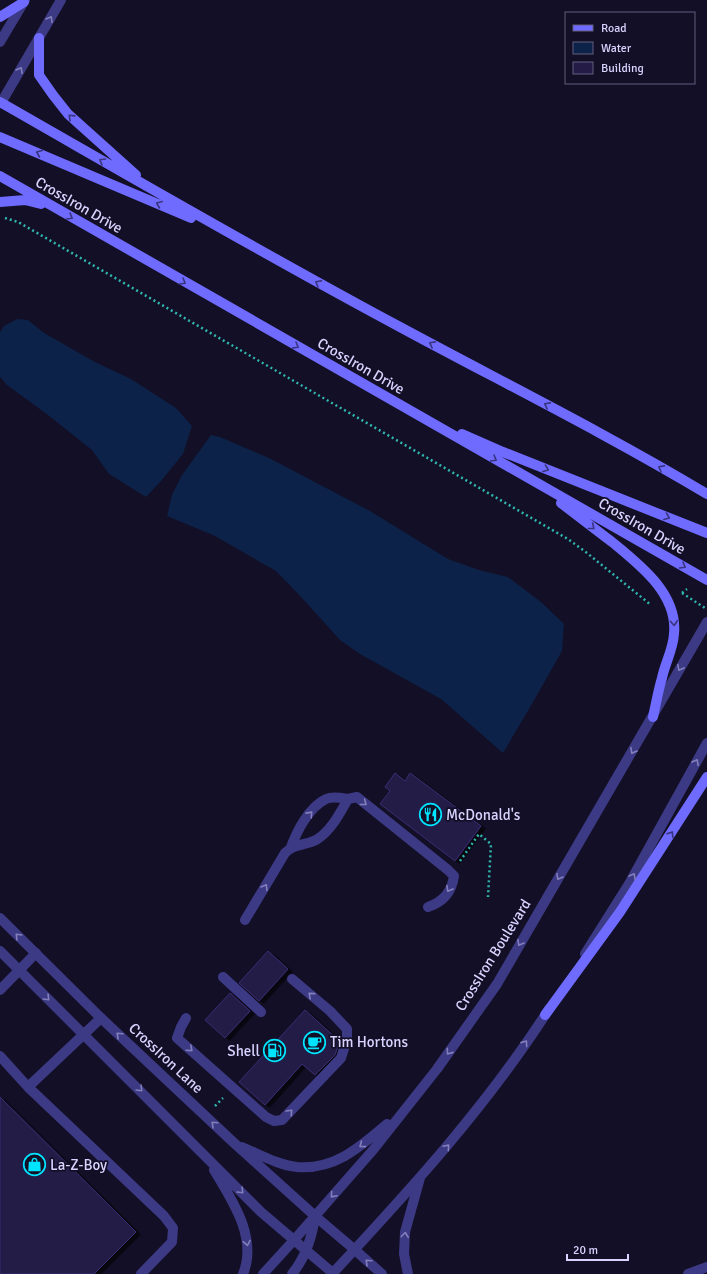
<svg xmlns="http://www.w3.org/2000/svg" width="707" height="1274" font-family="Signika,sans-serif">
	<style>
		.water { fill: #0c2248 }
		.building { fill: #241b47; stroke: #3b2d73; filter: url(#shadow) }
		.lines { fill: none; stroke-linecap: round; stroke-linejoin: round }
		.path { stroke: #2fb8b0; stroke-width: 2.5; stroke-dasharray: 2 3; stroke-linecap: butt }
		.service { stroke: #3d3a85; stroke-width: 10 }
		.tertiary { stroke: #3d3a85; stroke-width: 10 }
		.secondary { stroke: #6f6bff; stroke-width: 10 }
		.oneway { stroke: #837fbc }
		.oneway2 { stroke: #38347d }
		.labels { text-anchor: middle; stroke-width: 3.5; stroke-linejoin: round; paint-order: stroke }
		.street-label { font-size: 15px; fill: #d9d4ff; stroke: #130f26 }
		.poi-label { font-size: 15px; fill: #d9d4ff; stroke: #130f26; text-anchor: start }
	</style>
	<defs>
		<filter id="shadow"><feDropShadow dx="4.5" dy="2.5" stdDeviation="0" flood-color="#0009"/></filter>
	</defs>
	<rect width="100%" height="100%" fill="#130f26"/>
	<path class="water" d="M17,319L28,320L44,333L95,362L131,379L176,408L192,426L183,454L161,481L146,497L109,474L92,450L48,415L7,385L0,377V332L4,326Z
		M211,435L220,437L269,458L370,511L448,559L479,570L508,577L541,602L564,624L562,651L529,709L503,753L441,699L360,654L340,640L303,599L276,571L215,536L167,516L172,495L182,475Z"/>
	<path class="building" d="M395,773L405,781L410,773L481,826L455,861L380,804L390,791L385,787Z
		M268,951L288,969L259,1001L239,983Z
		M230,993L250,1011L225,1038L205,1020Z
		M305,1010L337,1039L338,1046L335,1055L315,1075L302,1064L265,1105L239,1082Z
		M0,1097L136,1232L94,1274H0Z"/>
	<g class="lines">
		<path class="path" d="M5,218L18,222L568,539L587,553L651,605
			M682,593L705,608
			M682,593L687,589
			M460,861L479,834L491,844L488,897
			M215,1106L223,1098"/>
		<path class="service" d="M0,42L25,0
			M1,103L61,0
			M291,847C297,831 309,807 326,799C333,796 341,798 348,799
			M245,920L285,853C295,843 304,846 316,840C331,831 340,813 348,799L357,797L448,870L454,876C452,891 443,902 428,907
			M223,977L261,1012
			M0,990L36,953
			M186,1018L181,1027L177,1038L266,1117L274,1121L282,1120L341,1058L347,1039V1029L330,1011L292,979
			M0,1056L28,1087L164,1216L173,1228L172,1242L141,1274
			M28,1087L101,1018
			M688,1274L707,1267"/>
		<path class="tertiary" d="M0,918L101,1018L233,1142L315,1216L355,1250L382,1274
			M0,951L261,1212L334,1274
			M585,954L629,884L707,743
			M242,1147C259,1154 278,1165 297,1167C335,1170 360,1147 387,1124
			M214,1170C232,1200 258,1238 243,1274
			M263,1274L294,1240L373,1150L437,1069L497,984L707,622
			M292,1274C306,1257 312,1238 315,1216
			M332,1274C410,1190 487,1106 549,1009
			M408,1274L404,1254L405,1232L420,1178"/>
		<path class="secondary" d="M0,17L24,2
			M39,38V75L53,95L68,114L136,175
			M0,102C133,178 265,255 400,327C502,382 607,434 707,494
			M0,137L191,218
			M0,176L707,580
			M0,202L25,200L41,204
			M462,434L503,452L707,533
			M561,503C578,516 595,529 612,542C640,565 678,594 674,634C673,650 665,663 662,678C658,691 656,704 653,717
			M545,1015L620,912L707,777"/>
	</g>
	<defs><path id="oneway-chevron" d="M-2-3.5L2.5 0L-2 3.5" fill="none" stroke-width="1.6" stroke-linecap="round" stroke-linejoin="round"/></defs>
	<g class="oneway">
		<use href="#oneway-chevron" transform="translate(50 19) rotate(-60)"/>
		<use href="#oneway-chevron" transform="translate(20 70) rotate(-60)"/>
		<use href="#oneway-chevron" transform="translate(680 668) rotate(119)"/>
		<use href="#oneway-chevron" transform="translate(633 751) rotate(120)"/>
		<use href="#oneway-chevron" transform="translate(696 762) rotate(-61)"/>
		<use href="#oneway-chevron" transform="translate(364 803) rotate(38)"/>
		<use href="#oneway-chevron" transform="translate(310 814) rotate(-48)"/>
		<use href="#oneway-chevron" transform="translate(633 876) rotate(-61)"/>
		<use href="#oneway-chevron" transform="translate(559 877) rotate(120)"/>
		<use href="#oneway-chevron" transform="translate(265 887) rotate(-59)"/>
		<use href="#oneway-chevron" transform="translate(449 889) rotate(119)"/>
		<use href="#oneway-chevron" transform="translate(18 936) rotate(-135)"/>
		<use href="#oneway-chevron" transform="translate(520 943) rotate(120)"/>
		<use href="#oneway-chevron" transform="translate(311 995) rotate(-139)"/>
		<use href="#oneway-chevron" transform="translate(47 998) rotate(45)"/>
		<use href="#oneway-chevron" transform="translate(119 1035) rotate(-137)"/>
		<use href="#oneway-chevron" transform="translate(525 1043) rotate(-55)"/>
		<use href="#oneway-chevron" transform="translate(190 1049) rotate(42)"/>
		<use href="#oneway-chevron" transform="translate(449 1052) rotate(125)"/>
		<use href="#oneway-chevron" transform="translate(140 1089) rotate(45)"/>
		<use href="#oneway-chevron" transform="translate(290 1112) rotate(-47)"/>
		<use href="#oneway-chevron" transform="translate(214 1124) rotate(-137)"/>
		<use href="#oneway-chevron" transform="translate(362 1145) rotate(143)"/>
		<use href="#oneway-chevron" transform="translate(447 1147) rotate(-49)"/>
		<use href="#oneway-chevron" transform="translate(241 1191) rotate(45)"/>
		<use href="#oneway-chevron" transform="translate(333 1195) rotate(131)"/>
		<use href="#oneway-chevron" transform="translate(405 1235) rotate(-83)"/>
		<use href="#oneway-chevron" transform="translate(247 1243) rotate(79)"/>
		<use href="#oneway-chevron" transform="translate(368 1262) rotate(-137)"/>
	</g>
	<g class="oneway2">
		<use href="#oneway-chevron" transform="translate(71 117) rotate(-136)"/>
		<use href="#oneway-chevron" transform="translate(39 153) rotate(-157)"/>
		<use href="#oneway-chevron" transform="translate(102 161) rotate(-150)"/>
		<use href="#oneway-chevron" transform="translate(159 204) rotate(-157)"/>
		<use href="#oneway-chevron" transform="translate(70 217) rotate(30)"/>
		<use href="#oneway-chevron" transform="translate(183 282) rotate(30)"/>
		<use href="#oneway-chevron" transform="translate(318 283) rotate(-151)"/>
		<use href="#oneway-chevron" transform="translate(432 344) rotate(-152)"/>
		<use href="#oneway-chevron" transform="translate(296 346) rotate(30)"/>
		<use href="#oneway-chevron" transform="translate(547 405) rotate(-152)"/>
		<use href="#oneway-chevron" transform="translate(494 459) rotate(30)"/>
		<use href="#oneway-chevron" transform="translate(661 468) rotate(-151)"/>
		<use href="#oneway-chevron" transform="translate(546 469) rotate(21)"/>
		<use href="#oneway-chevron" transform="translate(667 517) rotate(22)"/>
		<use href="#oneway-chevron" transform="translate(592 527) rotate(39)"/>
		<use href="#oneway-chevron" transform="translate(683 566) rotate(30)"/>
		<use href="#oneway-chevron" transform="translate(674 623) rotate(85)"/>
		<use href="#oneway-chevron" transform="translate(671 834) rotate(-58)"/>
	</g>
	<defs>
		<symbol id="restaurant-ring" viewBox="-11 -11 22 22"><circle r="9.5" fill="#130f26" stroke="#00e5ff" stroke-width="1.5"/><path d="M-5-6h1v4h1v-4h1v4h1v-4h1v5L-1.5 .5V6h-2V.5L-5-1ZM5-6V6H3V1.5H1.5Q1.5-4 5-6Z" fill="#00e5ff"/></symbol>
		<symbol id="cafe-ring" viewBox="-11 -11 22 22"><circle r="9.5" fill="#130f26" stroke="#00e5ff" stroke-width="1.5"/><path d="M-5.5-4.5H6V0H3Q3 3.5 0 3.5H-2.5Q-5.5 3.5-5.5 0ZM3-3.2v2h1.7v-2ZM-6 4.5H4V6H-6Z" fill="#00e5ff"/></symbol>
		<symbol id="fuel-ring" viewBox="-11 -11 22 22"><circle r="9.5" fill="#130f26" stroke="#00e5ff" stroke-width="1.5"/><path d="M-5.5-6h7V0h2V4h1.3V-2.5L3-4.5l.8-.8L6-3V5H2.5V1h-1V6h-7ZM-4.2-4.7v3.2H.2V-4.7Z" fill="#00e5ff"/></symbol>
		<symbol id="shop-ring" viewBox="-11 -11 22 22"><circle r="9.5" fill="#130f26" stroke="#00e5ff" stroke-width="1.5"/><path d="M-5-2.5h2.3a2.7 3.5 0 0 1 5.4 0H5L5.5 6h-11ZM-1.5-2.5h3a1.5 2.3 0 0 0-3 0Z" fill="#00e5ff"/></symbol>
	</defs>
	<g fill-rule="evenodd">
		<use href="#restaurant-ring" x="418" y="802" width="25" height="25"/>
		<use href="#cafe-ring" x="302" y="1030" width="25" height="25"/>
		<use href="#fuel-ring" x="262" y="1038" width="25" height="25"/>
		<use href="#shop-ring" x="22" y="1152" width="25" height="25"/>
	</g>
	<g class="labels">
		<g class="street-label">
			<text transform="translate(79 205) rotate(30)" y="5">CrossIron Drive</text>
			<text transform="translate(361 366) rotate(30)" y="5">CrossIron Drive</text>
			<text transform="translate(642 526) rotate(30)" y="5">CrossIron Drive</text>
			<text transform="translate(493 955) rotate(-58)" y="5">CrossIron Boulevard</text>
			<text transform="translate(166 1058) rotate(43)" y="5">CrossIron Lane</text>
		</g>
		<g class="poi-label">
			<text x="446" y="820">McDonald's</text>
			<text x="330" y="1047">Tim Hortons</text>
			<text x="260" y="1056" text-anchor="end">Shell</text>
			<text x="50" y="1170">La-Z-Boy</text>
		</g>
	</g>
	<rect x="565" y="12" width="130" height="72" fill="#130f26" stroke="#625e7d"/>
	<rect x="573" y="25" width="20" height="6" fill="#6f6bff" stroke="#625e7d"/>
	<text x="601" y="32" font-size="12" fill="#d9d4ff">Road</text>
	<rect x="573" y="42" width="20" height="12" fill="#0c2248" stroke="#625e7d"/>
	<text x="601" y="52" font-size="12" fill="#d9d4ff">Water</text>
	<rect x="573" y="62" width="20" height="12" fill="#241b47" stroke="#625e7d"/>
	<text x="601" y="72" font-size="12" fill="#d9d4ff">Building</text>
	<path d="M567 1254v6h61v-6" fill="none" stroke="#d9d4ff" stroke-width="2"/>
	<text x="573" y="1254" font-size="12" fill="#d9d4ff" stroke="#130f26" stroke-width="3" paint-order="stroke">20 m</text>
</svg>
